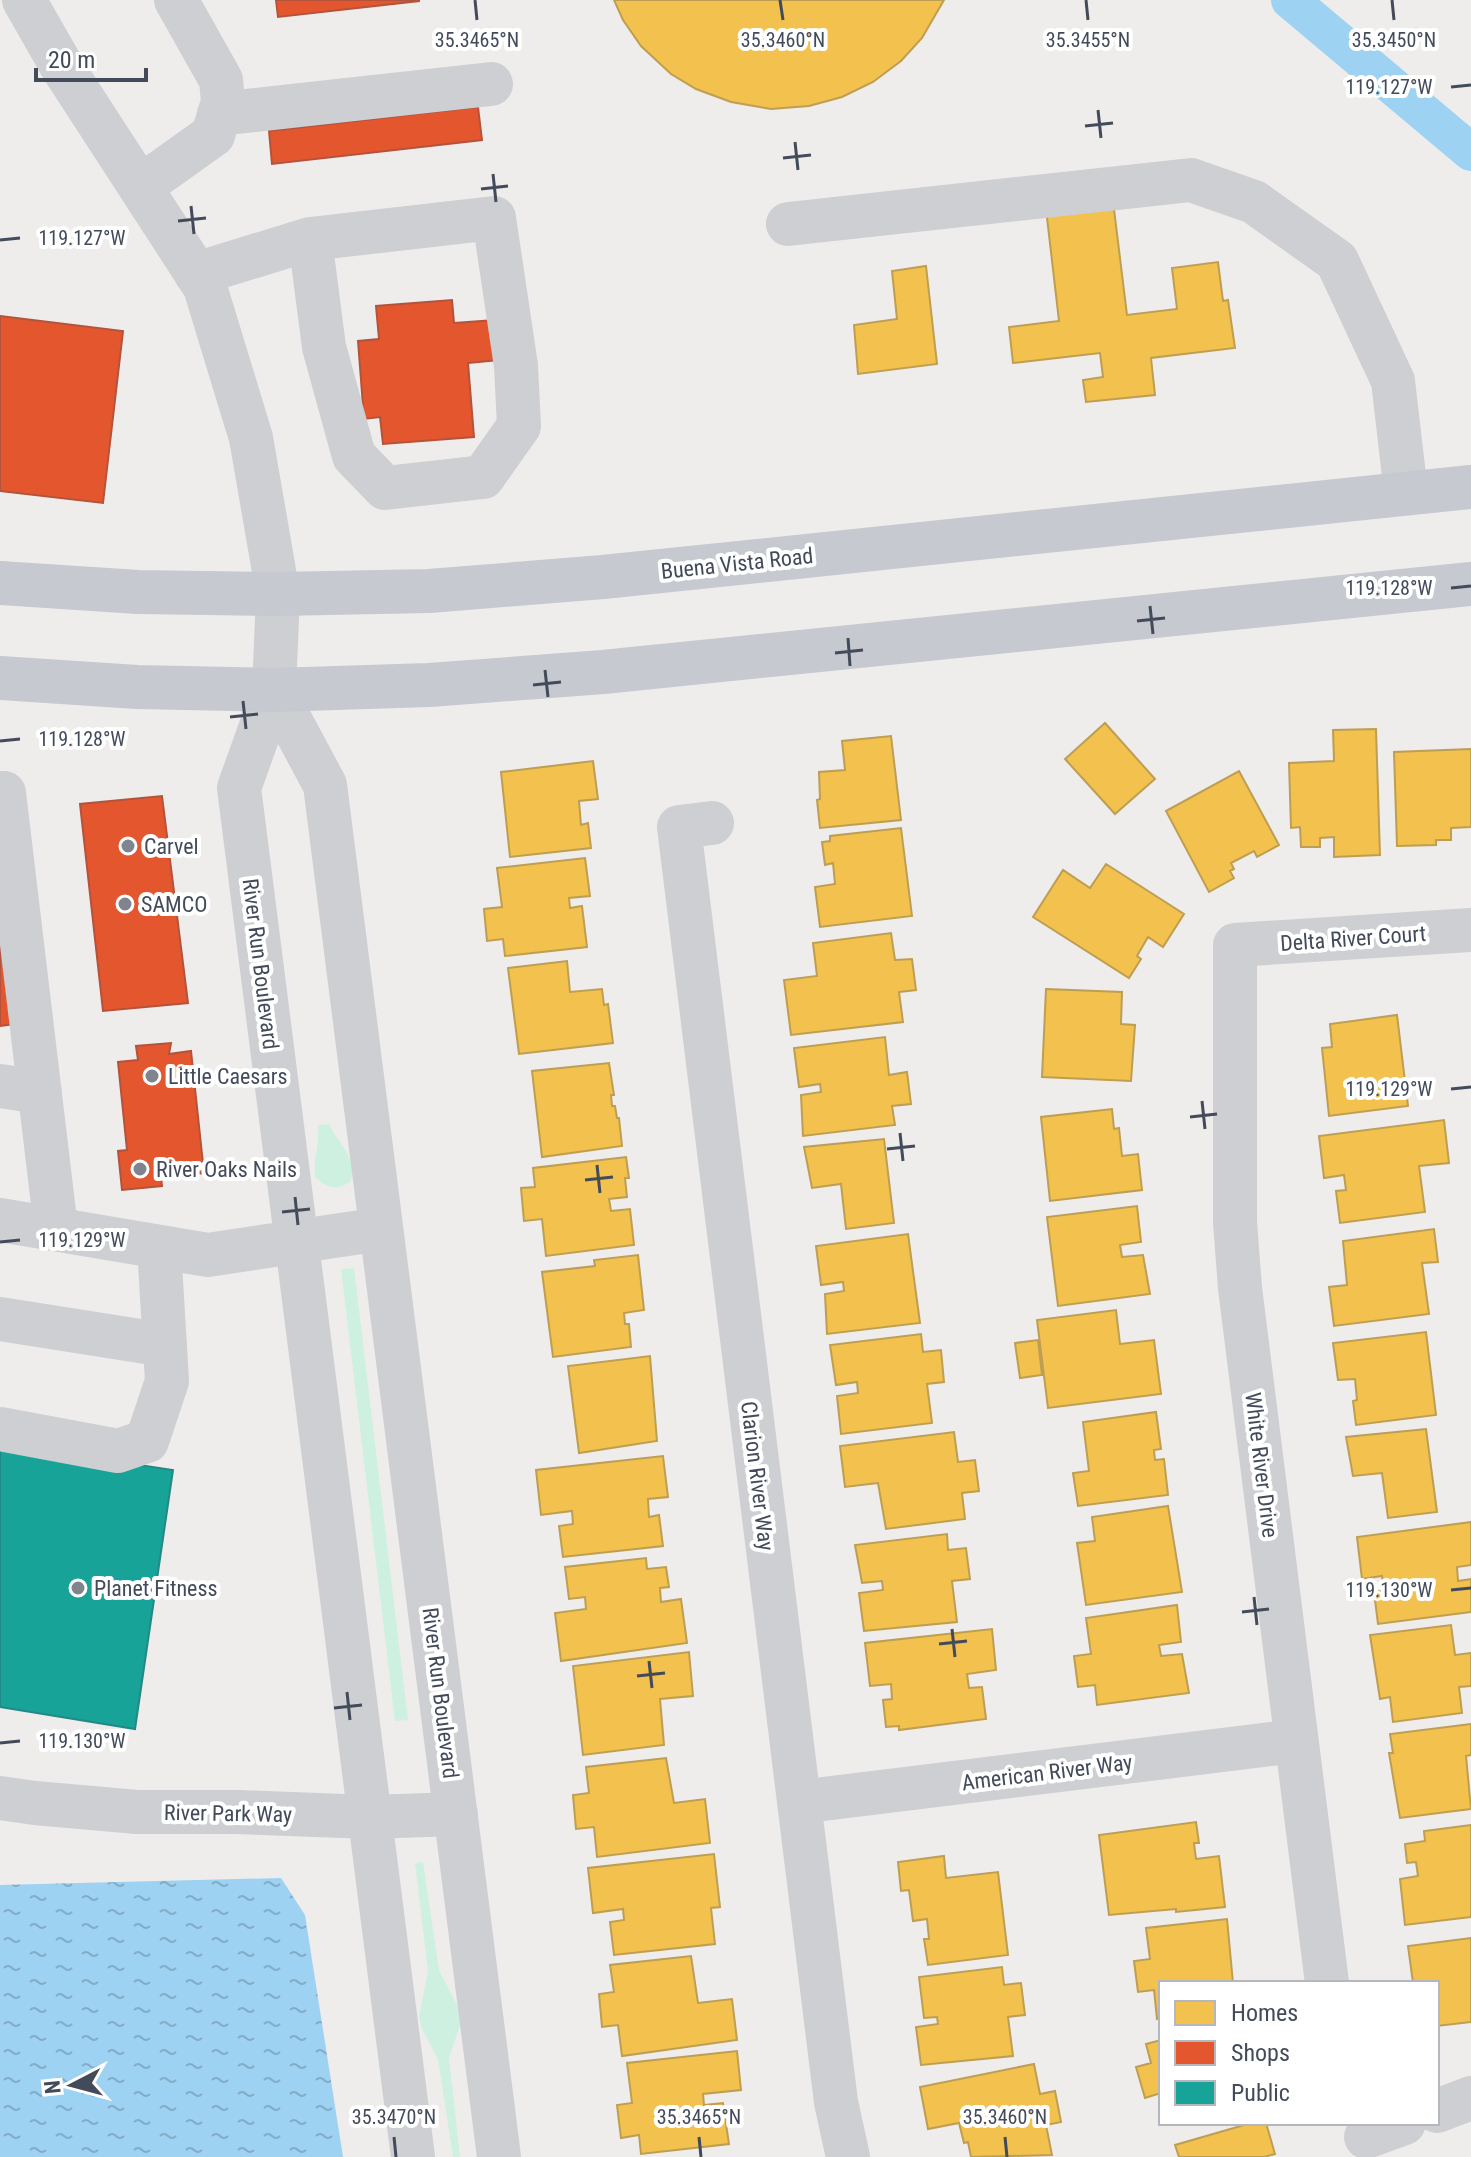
<svg xmlns="http://www.w3.org/2000/svg" width="1471" height="2157" font-family="'Roboto Condensed',sans-serif">
	<style>
		.green { fill: #cef0e0 }
		.water { fill: url(#water-ripples) }
		.homes { fill: #f2c14e; stroke: #be9e52; stroke-width: 2 }
		.shops { fill: #e4572e; stroke: #b4533c; stroke-width: 2 }
		.public { fill: #17a398; stroke: #248986; stroke-width: 2 }
		.lines { fill: none; stroke-linecap: round; stroke-linejoin: round }
		.canal { stroke: #9ed2f2; stroke-width: 38 }
		.minor { stroke: #cdcfd2; stroke-width: 44 }
		.major { stroke: #c6c9cf; stroke-width: 44 }
		.ticks { fill: none; stroke: #434b5b; stroke-width: 3 }
		.poi-dot { fill: #7f848e; stroke: #fff; stroke-width: 3 }
		.labels { text-anchor: middle; stroke-width: 8; stroke-linejoin: round; paint-order: stroke }
		.street-label { font-size: 22px; fill: #434b5b; stroke: #fff }
		.poi-label { font-size: 22px; fill: #434b5b; stroke: #fff; text-anchor: start }
		.ticks-label { font-size: 20px; text-anchor: middle; fill: #434b5b; stroke: #fff; stroke-width: 8; stroke-linejoin: round; paint-order: stroke }
	</style>
	<defs>
		<pattern id="water-ripples" width="26" height="14" patternUnits="userSpaceOnUse" patternTransform="scale(2)"><rect width="26" height="14" fill="#9ed2f2"/><path d="M2 4q2-2 4 0t4 0M15 11q2-2 4 0t4 0" fill="none" stroke="#82acc7"/></pattern>
	</defs>
	<rect width="100%" height="100%" fill="#eeedec"/>
	<path class="green" d="M329,1124C337,1143 360,1159 350,1182C336,1191 327,1188 315,1177C313,1159 320,1143 318,1125Z
		M354,1268L408,1720L395,1721L341,1269Z
		M423,1862L439,1970L460,2011V2025L449,2058L460,2157H453L438,2059L422,2029L419,2017L428,1971L415,1863Z"/>
	<path class="water" d="M281,1878L305,1915L343,2157H0V1885Z"/>
	<path class="homes" d="M614,0H944L922,38L901,61L873,82L842,97L809,106L771,109L731,102L696,89L671,74L641,46L623,20Z
		M1113,201L1127,315L1177,309L1172,268L1218,262L1223,301L1228,300L1235,348L1151,358L1155,395L1086,402L1083,380L1103,377L1100,353L1013,363L1009,327L1059,321L1046,209Z
		M926,266L937,364L858,374L854,325L897,319L892,271Z
		M1105,723L1155,779L1115,814L1065,759Z
		M1376,729L1380,855L1334,857V837L1320,838V847H1301L1300,827L1291,828L1289,763L1334,761L1333,730Z
		M891,736L901,820L820,828L817,800L820,799L819,772L845,770L842,741Z
		M1471,749V827L1451,828V840H1436V845L1397,846L1394,752Z
		M593,761L598,799L579,801L581,825L588,823L591,848L510,857L501,772Z
		M1239,771L1279,845L1257,857L1254,851L1231,863L1234,869L1230,871L1234,878L1209,892L1166,811Z
		M901,828L912,916L820,927L815,887L835,884L833,863L825,865L822,842L830,841V836Z
		M585,858L590,896L569,898L570,908L582,906L587,947L505,956L503,939L487,941L484,909L502,907L497,868Z
		M1106,864L1184,914L1163,947L1148,937L1137,956L1141,959L1129,978L1033,917L1063,870L1090,888Z
		M891,933L895,960L912,959L916,990L899,992L903,1022L791,1035L784,980L817,976L813,943Z
		M567,961L570,992L602,989L604,1005L608,1004L613,1043L519,1054L508,968Z
		M1046,989L1122,992L1121,1024L1135,1025L1131,1081L1042,1077Z
		M1397,1015L1408,1106L1329,1116L1322,1048L1332,1047L1330,1024Z
		M885,1037L889,1075L907,1072L911,1104L892,1106L895,1125L803,1136L801,1095L821,1092L820,1084L799,1087L794,1048Z
		M609,1063L614,1095H611L612,1106H615L617,1118H619L622,1146L542,1157L532,1071Z
		M1112,1109L1114,1129L1119,1128L1122,1156L1138,1154L1142,1190L1050,1201L1041,1117Z
		M1444,1120L1449,1163L1419,1166L1425,1212L1340,1223L1336,1191L1346,1190L1344,1175L1324,1178L1319,1136Z
		M884,1139L894,1223L846,1229L841,1184L812,1188L804,1147Z
		M626,1157L629,1178H625L627,1197L609,1199L611,1211L630,1209L634,1245L546,1256L542,1219L524,1221L521,1188L535,1187L533,1168Z
		M1137,1206L1141,1242L1120,1245L1122,1257L1143,1255L1150,1294L1058,1306L1047,1217Z
		M1434,1229L1438,1262L1422,1263L1429,1314L1334,1326L1329,1287L1347,1285L1343,1241Z
		M908,1234L920,1323L827,1334L825,1294L844,1291L843,1282L821,1285L816,1246Z
		M638,1255L644,1310L624,1313L625,1324H629L631,1347L553,1357L542,1272L595,1266L594,1260Z
		M1116,1310L1120,1344L1154,1340L1161,1394L1048,1408L1037,1320Z
		M1426,1332L1436,1415L1356,1425L1353,1401L1357,1400L1355,1379L1338,1380L1333,1343Z
		M921,1334L923,1352L941,1350L944,1382L927,1384L932,1423L841,1434L837,1396L858,1393L857,1382L836,1385L830,1345Z
		M1038,1340L1042,1375L1020,1378L1015,1343Z
		M650,1356L657,1441L579,1453L568,1366Z
		M1156,1412L1161,1449L1154,1450L1155,1460L1164,1459L1168,1495L1078,1506L1073,1473L1089,1471L1083,1422Z
		M1426,1429L1437,1512L1388,1518L1382,1473L1353,1476L1346,1437Z
		M954,1432L958,1462L975,1460L979,1491L962,1493L965,1519L886,1529L878,1483L845,1487L840,1446Z
		M663,1456L668,1497L648,1499L649,1517L659,1515L663,1546L563,1557L559,1526L573,1524L572,1511L541,1515L536,1470Z
		M1168,1506L1182,1592L1086,1605L1077,1543L1095,1541L1092,1517Z
		M1471,1522V1565L1457,1567L1458,1581L1471,1579V1612L1378,1624L1374,1592L1384,1591L1382,1576L1362,1579L1357,1537Z
		M947,1534L948,1550L966,1548L970,1579L952,1581L957,1622L864,1631L859,1593L883,1590L882,1581L862,1583L855,1545Z
		M646,1558L647,1569L666,1567L669,1587L660,1588L661,1602L681,1599L687,1643L561,1661L555,1613L586,1609L585,1597L569,1599L565,1567Z
		M1177,1605L1181,1642L1159,1645L1161,1656L1182,1654L1189,1693L1097,1705L1095,1685L1078,1687L1074,1656L1091,1654L1086,1618Z
		M1451,1625L1455,1655L1471,1653V1686L1459,1687L1462,1713L1393,1722L1390,1697L1380,1699L1370,1635Z
		M992,1629L996,1670L967,1674L969,1688L982,1687L986,1719L899,1730V1726L886,1727L883,1700L892,1699L891,1684L870,1686L865,1643Z
		M689,1652L693,1696L660,1699L664,1745L583,1755L573,1666Z
		M1471,1724V1755L1466,1756L1471,1809L1400,1818L1389,1753H1393L1390,1734Z
		M666,1758L674,1803L705,1799L710,1843L597,1857L594,1827L576,1829L573,1795L589,1793L586,1767Z
		M1196,1822L1199,1843H1194L1196,1859L1219,1856L1225,1907L1176,1912V1909L1109,1915L1099,1835Z
		M1471,1825V1917L1405,1925L1400,1879L1418,1876L1416,1862L1407,1863L1405,1844L1425,1841L1424,1831Z
		M714,1854L720,1907L711,1908L715,1944L614,1955L610,1922L624,1920L623,1909L593,1913L588,1868Z
		M944,1856L946,1878L998,1872L1008,1955L928,1965L924,1939H929L927,1919L913,1921L909,1890L901,1891L898,1862Z
		M1227,1919L1233,1983H1161V2018L1157,2019L1154,1990L1138,1992L1134,1961L1150,1959L1146,1928Z
		M1471,1938V2022L1437,2026V1983L1433,1981L1413,1983L1408,1946Z
		M691,1956L698,2003L732,1999L737,2040L622,2056L618,2025L602,2027L599,1994L614,1992L610,1965Z
		M1002,1967L1004,1985L1021,1983L1025,2015L1008,2017L1013,2056L921,2065L916,2027L938,2024L937,2017L924,2018L919,1977Z
		M1161,2040V2093L1145,2098L1136,2067L1151,2063L1146,2044Z
		M737,2051L741,2090L703,2094L704,2105L723,2103L729,2144L641,2154L639,2135L621,2138L617,2105L632,2103L627,2063Z
		M1034,2064L1040,2094L1055,2091L1061,2122L1046,2125L1052,2155L971,2157L968,2142L964,2143L959,2123L928,2129L920,2087Z
		M1251,2123H1266L1275,2154L1264,2157H1179L1175,2145Z"/>
	<path class="shops" d="M276,0H419V1L278,17Z
		M478,107L482,140L272,164L269,131Z
		M452,300L454,323L508,319L511,359L468,363L474,437L383,444L380,417L364,419L358,341L379,339L376,306Z
		M0,316L123,331L103,503L0,491Z
		M162,796L188,1003L103,1011L80,804Z
		M0,901L16,1024L0,1026Z
		M171,1043L169,1054L191,1051L204,1173L161,1177L162,1186L122,1190L118,1151L127,1150L118,1062L138,1060L136,1046Z"/>
	<path class="public" d="M0,1444L173,1470L135,1729L0,1707Z"/>
	<g class="lines">
		<path class="canal" d="M1290,0L1471,152"/>
		<path class="minor" d="M24,0L61,65L205,287L251,438L278,594L274,690L239,788L413,2157
			M219,114L491,84
			M140,187L213,135L223,102L221,80L176,0
			M788,224L1191,180L1254,202L1337,261L1393,381L1406,493
			M196,274L310,239L324,347L354,456L385,488L483,477L519,426L516,366L494,218L310,239
			M274,690L325,785L499,2157
			M0,793H4L56,1229
			M712,823L679,827L836,2102L848,2157
			M0,1086L40,1092
			M0,1220L208,1255L381,1229
			M0,1319L165,1345
			M0,1429L118,1451L147,1441L167,1381L159,1247
			M0,1798L35,1803L137,1812H237L370,1817L456,1814
			M799,1802L1296,1741
			M1327,1983L1240,1288L1235,1222V945L1471,930
			M1437,2111L1471,2098
			M1366,2137L1404,2123"/>
		<path class="major" d="M0,583L138,592L278,594L429,591L603,577L1471,487
			M0,678L137,687L274,690L429,685L603,672L1471,584"/>
	</g>
	<path class="ticks" d="M475,0L477,20M780,0L783,20M1086,0L1088,20M1392,0L1394,20M1451,87L1471,85M1098,110L1101,138M1085,126L1113,123M795,142L798,170M783,158L811,155M493,174L496,202M481,189L508,186M191,206L194,234M178,221L206,218M0,240L20,238M1451,588L1471,586M1150,606L1153,634M1137,621L1165,618M848,638L850,666M835,653L863,650M545,670L548,697M533,685L561,682M243,701L246,729M230,717L258,714M0,741L20,739M1451,1089L1471,1087M1202,1101L1205,1129M1190,1117L1217,1114M900,1133L903,1161M887,1149L915,1146M597,1165L600,1193M585,1180L613,1177M295,1197L298,1225M282,1212L310,1209M0,1242L20,1240M1451,1590L1471,1588M1254,1597L1257,1625M1242,1612L1269,1609M952,1629L955,1657M939,1644L967,1641M649,1661L652,1688M637,1676L665,1673M347,1692L350,1720M334,1708L362,1705M0,1743L20,1741M394,2137L396,2157M699,2137L701,2157M1005,2137L1007,2157"/>
	<g class="poi-dot">
		<circle cx="128" cy="846" r="8"/>
		<circle cx="125" cy="904" r="8"/>
		<circle cx="152" cy="1076" r="8"/>
		<circle cx="140" cy="1169" r="8"/>
		<circle cx="78" cy="1588" r="8"/>
	</g>
	<g class="labels">
		<g class="street-label">
			<text transform="translate(737 563) rotate(-6)" y="8">Buena Vista Road</text>
			<text transform="translate(1353 938) rotate(-4)" y="8">Delta River Court</text>
			<text transform="translate(261 964) rotate(83)" y="8">River Run Boulevard</text>
			<text transform="translate(1262 1465) rotate(83)" y="8">White River Drive</text>
			<text transform="translate(758 1476) rotate(83)" y="8">Clarion River Way</text>
			<text transform="translate(441 1693) rotate(83)" y="8">River Run Boulevard</text>
			<text transform="translate(1047 1772) rotate(-7)" y="8">American River Way</text>
			<text transform="translate(228 1813) rotate(1)" y="8">River Park Way</text>
		</g>
		<g class="poi-label">
			<text x="144" y="854">Carvel</text>
			<text x="141" y="912">SAMCO</text>
			<text x="168" y="1084">Little Caesars</text>
			<text x="156" y="1177">River Oaks Nails</text>
			<text x="94" y="1596">Planet Fitness</text>
		</g>
	</g>
	<g class="ticks-label">
		<text x="477" y="47">35.3465°N</text>
		<text x="783" y="47">35.3460°N</text>
		<text x="1088" y="47">35.3455°N</text>
		<text x="1394" y="47">35.3450°N</text>
		<text x="1389" y="94">119.127°W</text>
		<text x="82" y="245">119.127°W</text>
		<text x="1389" y="595">119.128°W</text>
		<text x="82" y="746">119.128°W</text>
		<text x="1389" y="1096">119.129°W</text>
		<text x="82" y="1247">119.129°W</text>
		<text x="1389" y="1597">119.130°W</text>
		<text x="82" y="1748">119.130°W</text>
		<text x="394" y="2124">35.3470°N</text>
		<text x="699" y="2124">35.3465°N</text>
		<text x="1005" y="2124">35.3460°N</text>
	</g>
	<rect x="1159" y="1981" width="280" height="144" fill="#ffffff" stroke="#b4b7bd" stroke-width="2"/>
	<rect x="1175" y="2001" width="40" height="24" fill="#f2c14e" stroke="#b4b7bd" stroke-width="2"/>
	<text x="1231" y="2021" font-size="24" fill="#434b5b">Homes</text>
	<rect x="1175" y="2041" width="40" height="24" fill="#e4572e" stroke="#b4b7bd" stroke-width="2"/>
	<text x="1231" y="2061" font-size="24" fill="#434b5b">Shops</text>
	<rect x="1175" y="2081" width="40" height="24" fill="#17a398" stroke="#b4b7bd" stroke-width="2"/>
	<text x="1231" y="2101" font-size="24" fill="#434b5b">Public</text>
	<g transform="translate(72 2085) rotate(264)" stroke="#ffffff" stroke-width="6" paint-order="stroke">
	<path d="M0-6L14 30L0 20L-14 30Z" fill="#434b5b"/>
	<text y="-12" font-size="22" font-weight="bold" text-anchor="middle" fill="#434b5b">N</text>
	</g>
	<path d="M36 68v12h110v-12" fill="none" stroke="#434b5b" stroke-width="4"/>
	<text x="48" y="68" font-size="24" fill="#434b5b" stroke="#ffffff" stroke-width="6" paint-order="stroke">20 m</text>
</svg>
